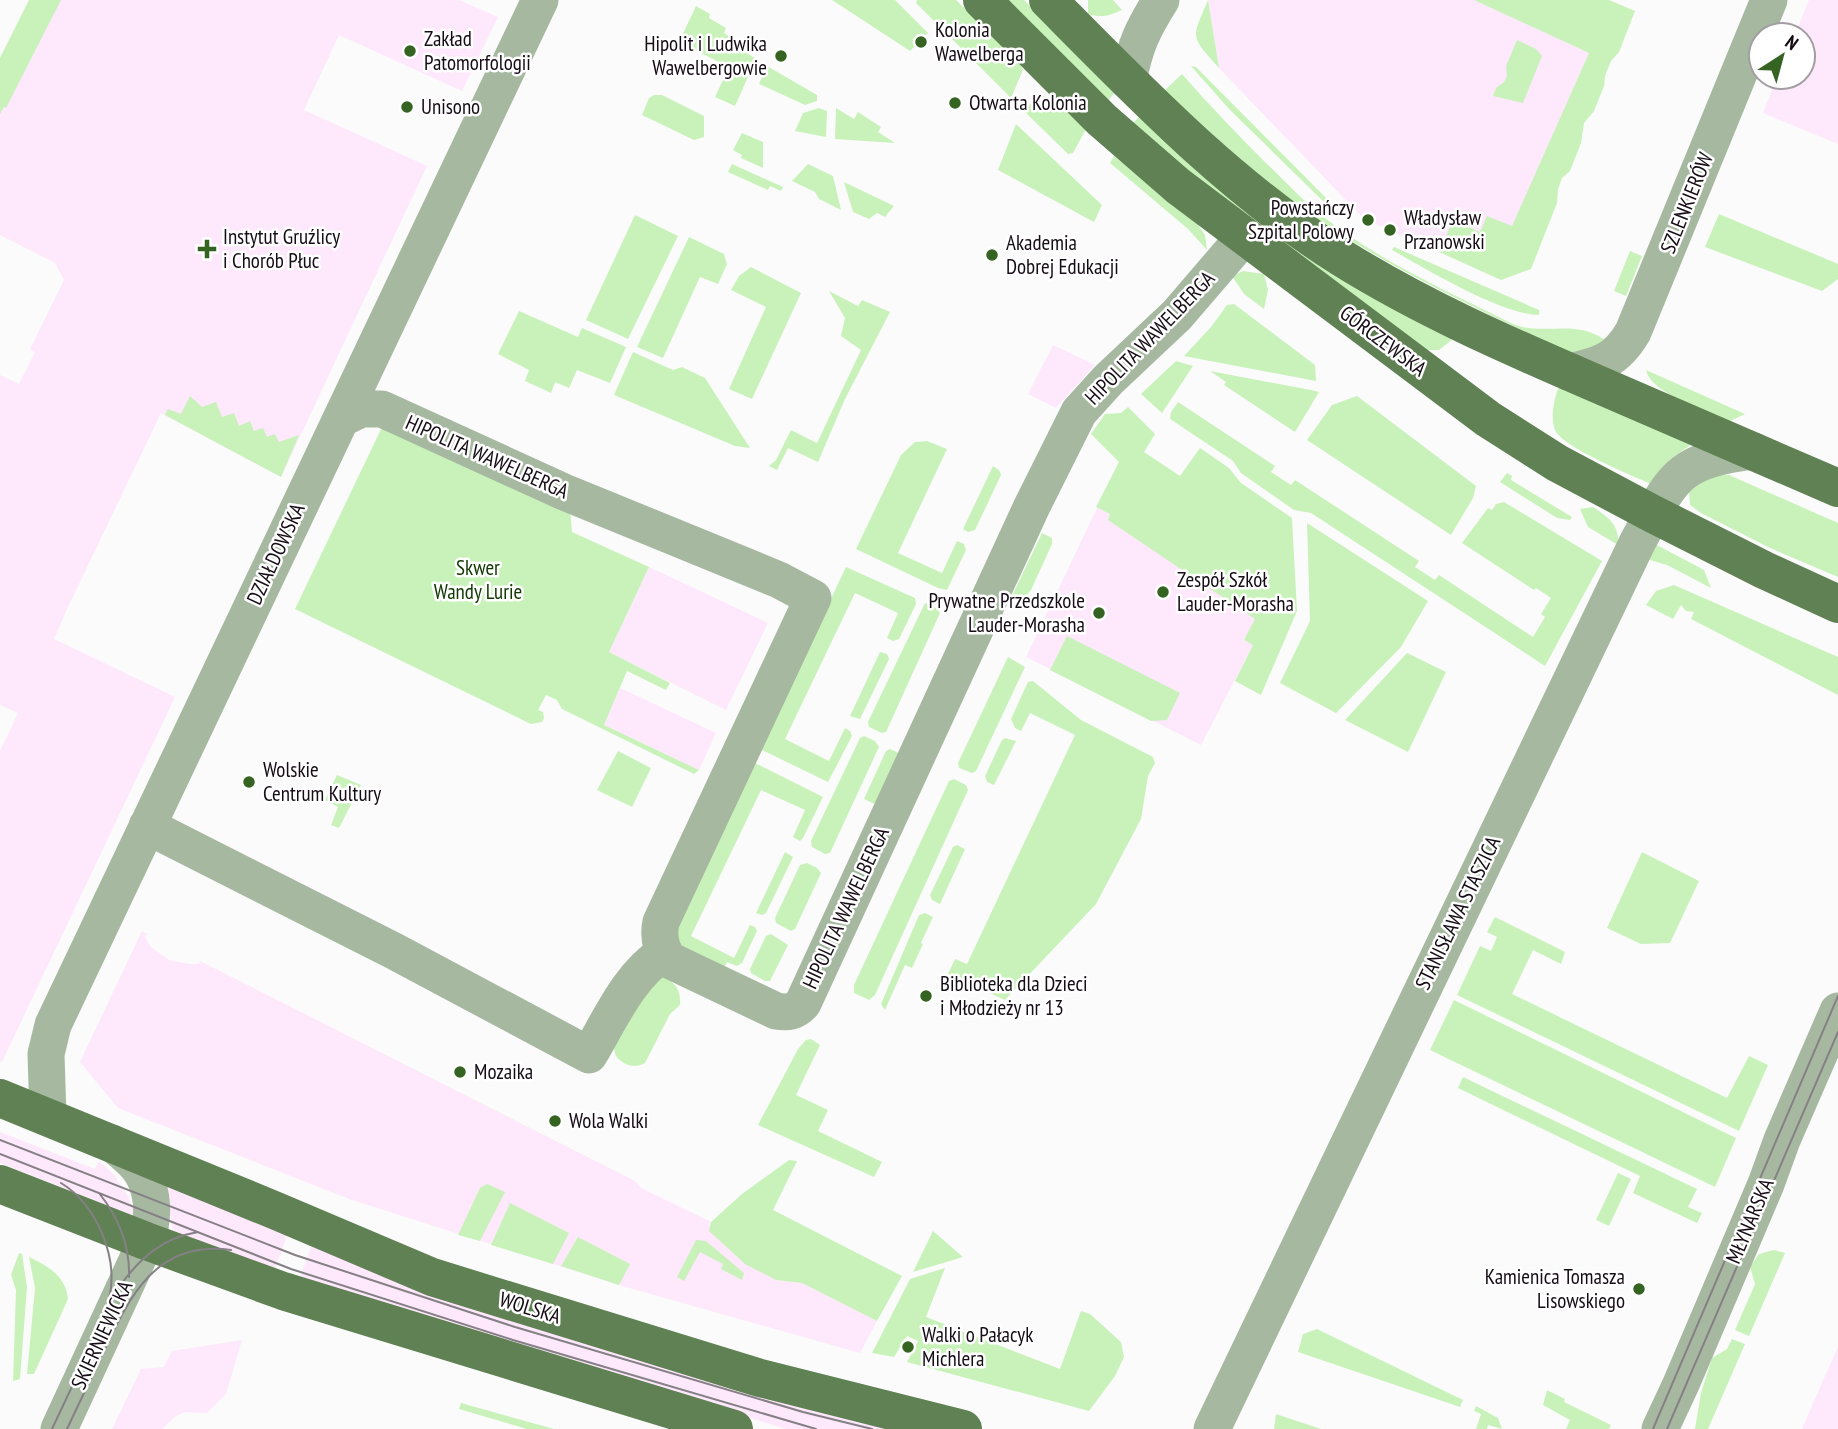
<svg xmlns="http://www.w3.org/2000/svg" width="1838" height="1429" font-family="'PT Sans Narrow',sans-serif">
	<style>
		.built { fill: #fee8fb }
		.green { fill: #c9f2bb }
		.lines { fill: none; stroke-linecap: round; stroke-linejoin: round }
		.minor { stroke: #a6b9a0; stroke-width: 37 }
		.major { stroke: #5f8153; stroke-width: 38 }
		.tram { stroke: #858085; stroke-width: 2 }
		.poi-dot { fill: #346322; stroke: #fff; stroke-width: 2.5 }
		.labels { text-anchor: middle; stroke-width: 5; stroke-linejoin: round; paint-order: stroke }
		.poi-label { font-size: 21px; fill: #160c15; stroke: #fff; text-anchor: start }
		.street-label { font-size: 21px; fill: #160c15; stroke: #fff }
		.park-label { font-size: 21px; fill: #103800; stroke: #fff }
	</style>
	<rect width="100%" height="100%" fill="#fbfbfb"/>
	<path class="built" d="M29,0H459L498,17L462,91L339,35L304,110L427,166L281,477L161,413L67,609L54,639L175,697L2,1062L0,1061V751L18,713L0,705V375L19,384L35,352L30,349L64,280L55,263L0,235V58Z
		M1208,0H1474L1589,53L1491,275L1364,219L1219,68Z
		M1809,0H1838V144L1763,113L1777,77H1803V35H1795Z
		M1053,345L1095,365L1056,408L1028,394Z
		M1119,462L1285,564L1244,640L1253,645L1201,745L1026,657Z
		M649,567L768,623L726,710L609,652Z
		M620,688L716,733L699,770L604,725Z
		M142,931L147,934L145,937L151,947L169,960L189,964H199L200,961L635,1181L641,1188L711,1222L709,1226L776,1280L802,1283L877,1321L860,1353L619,1285L349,1199L118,1108L80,1062Z
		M0,1132L95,1169L99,1161L114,1175L128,1196L137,1217L0,1163Z
		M154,1177L289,1230L274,1272L175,1238L165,1194Z
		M313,1241L900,1429H786L299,1281Z
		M242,1340L226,1394L207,1413L185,1412L176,1416L162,1429H112L141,1369L164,1367L172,1351Z
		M1838,1347V1429H1802L1814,1401Z"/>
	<path class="green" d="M29,0H61L6,108L4,107L0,114V58Z
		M832,0H895L928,33L910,51Z
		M917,0H956L1019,62L1023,70L1011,98L916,3Z
		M1007,0H1024L1115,92L1108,101Z
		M1088,0H1113L1122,10C1109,16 1102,18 1088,14Z
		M1208,0L1219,68C1190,35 1191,40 1208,0Z
		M1474,0H1609L1635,11L1619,52L1611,61L1605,76L1604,86L1594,111L1584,123L1581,143L1570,171L1562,178L1558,189L1557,203L1531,269L1501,280L1439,252L1453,220L1480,232L1487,216L1512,226L1589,53Z
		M696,6L710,14L709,18L726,28L724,33L733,39L731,43L756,59L735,106L715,97L729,67L679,42Z
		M1517,40L1536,49L1542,56L1523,103L1493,96L1496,88L1504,82L1507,76L1506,66Z
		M767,66L817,95V101L805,105L759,84Z
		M1191,66L1196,67L1329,201L1326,204L1229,109Z
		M1182,74C1209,105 1237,134 1266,163C1284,180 1301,199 1321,215C1378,260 1446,291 1511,323C1542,338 1577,316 1609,343L1586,355L1569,352C1475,308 1382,266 1298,205C1250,170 1208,130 1164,91Z
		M654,95H662L704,116V137L694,140L642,115L649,98Z
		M1044,96L1054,99L1086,129L1073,153L1068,154L1025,112L1034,99Z
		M819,108L827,111L826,137L795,131L803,113Z
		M836,108L854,119L858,112L881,127L878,132L895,143L835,139Z
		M1139,117L1453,339L1439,350H1426L1194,178L1132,124Z
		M1016,124L1102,205L1094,222L998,170Z
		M742,133L763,142V168L741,158L742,155L733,150Z
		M1114,156L1197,223L1205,235L1207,250L1188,229L1110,163Z
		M732,164L783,187L781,191L770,186L768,190L728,172Z
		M808,164L833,176L841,210L819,199L815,192L792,181Z
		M844,182L894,206L885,217L877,213L869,219L853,212Z
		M1719,214L1838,264V279L1822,291L1705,247Z
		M635,215L678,236L628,339L586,320Z
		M689,237L724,254L727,264L718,284L700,277L663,358L637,347Z
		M1394,247L1539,310V315C1500,314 1428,270 1392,250Z
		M1630,251L1642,256L1626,296L1614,291Z
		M751,267L801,293L752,399L729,389L766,307L731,290L739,276Z
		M1243,271L1264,274L1268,290L1264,309L1244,294L1232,276Z
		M829,291L858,306L862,300L890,312L845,399L818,462L788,448L777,470L769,466L776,460L791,430L817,443L861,350L841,336L845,318Z
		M1234,304L1315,365L1316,381L1184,356L1211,327L1227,305Z
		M519,311L578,337L582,328L626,347L610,383L577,370L569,388L555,382L551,393L525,381L529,370L498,354Z
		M633,352L673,370L682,367L705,378L750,448L735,446L614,395Z
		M1176,361L1193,366L1162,413L1141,394Z
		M1646,370L1745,414L1730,421C1708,411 1651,394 1646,370Z
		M1210,371L1311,390L1319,392L1295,432L1224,385L1226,382Z
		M1559,386L1691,445C1673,456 1661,466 1651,484C1631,475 1562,447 1555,430C1550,417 1554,399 1559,386Z
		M190,396L202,407L216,402L222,417L234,413L239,426L250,421L254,431L263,428L267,437L275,434L279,442L299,435L281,477L165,415L168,409L181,414Z
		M1357,396L1476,486L1473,498L1451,535L1307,440L1332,405Z
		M1178,402L1275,466L1271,472L1291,485L1295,480L1419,561L1415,567L1435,580L1439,575L1533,637L1545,617L1541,614L1551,598L1536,588L1534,590L1462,543L1488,508L1492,510L1496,504L1504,502L1602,561L1545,666L1311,513L1294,510L1241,473L1233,461L1170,419L1171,412Z
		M1128,407L1155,434L1144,452L1180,476L1200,448L1229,468L1241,483L1292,518L1297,611L1261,695L1235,681L1253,645L1244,640L1255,619L1108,520L1110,514L1096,507L1119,462L1091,434L1105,414L1121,413Z
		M383,425L570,508L572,532L649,567L609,652L670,683L666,690L627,671L604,725L699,770L694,774L562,709L557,700L546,695L538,710L543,712L544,718L542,722L531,724L295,609Z
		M927,441L947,449L898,553L942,573L957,541L964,544L966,550L947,590L938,588L856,549L901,455L915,442Z
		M993,466L999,470L1001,475L975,530L968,532L963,529Z
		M1507,473L1512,476L1511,480L1572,517L1570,520L1557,518L1500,482Z
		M1718,474L1729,475L1838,523V577L1770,548L1701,513L1690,505L1689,492L1697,480Z
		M1593,507C1608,517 1620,525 1618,545L1588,527L1580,509Z
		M1307,523L1428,601L1401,647L1336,713L1280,683L1310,621Z
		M1042,533L1052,538V544L1031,590L1024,598L1012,596Z
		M1655,544L1704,570L1711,588L1667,565L1643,558Z
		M846,567L915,598L916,604L899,639L893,641L887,638L898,613L855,593L785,739L829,761L845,728L850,731L852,736L828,782L760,749Z
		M1674,585L1838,657V695L1691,619L1694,612L1686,611L1681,605L1673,619L1646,605L1656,591Z
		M925,603L936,608L940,613L886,732L882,733L869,727L868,722Z
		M1067,636L1180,693L1167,720L1151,721L1050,670Z
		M880,652L887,654L889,659L860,719L850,716Z
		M1407,653L1446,672L1408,752L1345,720Z
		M1008,657L1025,667L976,771L972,773L959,768L958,763Z
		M1033,681L1081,720L1153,757L1155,763L1148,776L1141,819L1096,904L1005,1000L948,974L955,959L967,964L1075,735L1030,713L1021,731L1015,728L1011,719L1028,682Z
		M864,736L875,741L879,747L830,853L825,854L812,847L811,841L860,738Z
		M1005,738L1016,741L994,785L987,782L985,776L1002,740Z
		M890,749L905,756L881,807L864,799L886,751Z
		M618,751L651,768L632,807L597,790Z
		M753,762L823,797L803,838L800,841L793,837L805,810L761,790L691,936L734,958L750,925L755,927L757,931L742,963L737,966L727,962L724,968L684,949L677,942L674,930Z
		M337,775L361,785L339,828L331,825L338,807L325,800Z
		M954,779L966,785L968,790L875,995L869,1000L854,993V985L949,781Z
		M957,845L965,849L940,904L932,900L930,895L953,847Z
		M785,852L793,857L766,913L762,915L756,913Z
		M1642,852L1699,881L1670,943L1641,944L1607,928Z
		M807,863L817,868L821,873L795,929L791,931L776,923L775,918L800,865Z
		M925,913L933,917L921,943L923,944L912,968L905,965L885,1010L881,1004L919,915Z
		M1495,917L1565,952L1561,964L1533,950L1512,994L1727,1098L1749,1056L1768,1065L1739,1131L1457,995L1480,946L1491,951L1497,937L1487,932Z
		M771,934L788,945L770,981H765L751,973L750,969L766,936Z
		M662,977C676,982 681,990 680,1005L670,1014L645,1063C634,1069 623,1065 616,1056L612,1043L648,979Z
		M1454,1000L1736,1138L1715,1187L1430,1050Z
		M811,1039L820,1045L796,1095L828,1110L818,1131L882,1162L874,1177L758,1125L798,1049L806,1040Z
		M1463,1077L1697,1189L1688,1207L1702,1213L1697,1223L1633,1193L1640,1176L1458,1088Z
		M789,1160L797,1161L773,1210L902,1276L877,1321L802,1283L776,1280L745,1264L709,1231L711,1222L742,1194Z
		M1618,1173L1631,1179L1609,1226L1596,1220Z
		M487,1184L505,1192L480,1241L458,1235L480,1188Z
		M510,1203L569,1233L553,1264L491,1245Z
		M933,1231L963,1257L913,1272Z
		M578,1237L630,1264L619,1285L561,1266Z
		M696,1240L706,1241L744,1273L742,1280L721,1269L723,1264L700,1252L684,1281L677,1277Z
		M1774,1250L1785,1253L1749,1336L1735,1330L1755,1284L1750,1267L1759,1254Z
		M19,1253L22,1254L27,1287L20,1379L13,1381L16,1290L11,1275Z
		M29,1257C48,1266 66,1276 68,1299L34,1374H27L35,1288Z
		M945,1268L926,1317L1060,1369L1081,1311L1090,1314L1121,1342L1124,1357L1115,1376L1089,1411L907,1362L918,1341L907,1336L894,1357L872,1353L910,1279Z
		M1317,1329L1463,1400L1460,1407L1298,1352L1303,1334Z
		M1732,1339L1745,1344L1708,1429H1695L1701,1393L1712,1358L1727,1349Z
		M1547,1390L1565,1399L1564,1402L1611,1425L1609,1429H1566L1570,1420L1543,1405Z
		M461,1403L554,1429H527L459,1409Z
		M1476,1406L1498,1418L1502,1429L1488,1425L1487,1429H1476L1481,1414L1474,1411Z
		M1276,1414L1321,1429H1274Z"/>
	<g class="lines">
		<path class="minor" d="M1128,81C1135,46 1142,30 1161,0
			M1569,372C1600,365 1616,361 1633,332L1769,0
			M341,419L361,409H382L564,492L779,580L813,598L661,922C658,936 660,948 669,960L776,1011C788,1013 795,1012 803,1003L1032,506L1079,412L1108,380L1177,315L1244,237
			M147,826L394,951L589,1055C610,1020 629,975 664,953
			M48,1116L46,1054L53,1025L540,0
			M59,1429L146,1241C155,1218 154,1186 137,1166C130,1158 121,1151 112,1143
			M1212,1429L1638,541C1674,476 1676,461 1754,451
			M1660,1429L1681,1384L1766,1184L1782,1140L1838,1011"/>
		<path class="major" d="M982,0L1102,120L1178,186L1488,419L1557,463L1653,514L1764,570L1838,604
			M1048,0C1140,93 1231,188 1342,258C1422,308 1509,346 1595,383C1676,418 1757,453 1838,488
			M0,1098L274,1210L432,1277L760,1378L963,1429
			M0,1184L146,1241L283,1291L734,1429"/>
		<path class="tram" d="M0,1140L295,1255L515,1327L803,1412L872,1429
			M0,1154L291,1269L513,1340L816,1429
			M61,1183C97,1205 119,1258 109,1299
			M99,1193C119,1218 130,1245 129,1277
			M52,1429L119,1287C140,1258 162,1238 198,1232
			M67,1429C79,1403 92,1377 104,1351C130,1295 157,1240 231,1250
			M1653,1429L1838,996
			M1667,1429L1838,1032"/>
	</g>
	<g class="poi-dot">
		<circle cx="921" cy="42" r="7"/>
		<circle cx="410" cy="51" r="7"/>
		<circle cx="781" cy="56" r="7"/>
		<circle cx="955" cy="103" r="7"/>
		<circle cx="407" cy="107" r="7"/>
		<circle cx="1368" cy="220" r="7"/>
		<circle cx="1390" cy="230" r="7"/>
		<path d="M203.5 238.5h7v7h7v7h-7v7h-7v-7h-7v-7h7z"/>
		<circle cx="992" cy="255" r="7"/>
		<circle cx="1163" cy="592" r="7"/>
		<circle cx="1099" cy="613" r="7"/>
		<circle cx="249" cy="782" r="7"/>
		<circle cx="926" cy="996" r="7"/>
		<circle cx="460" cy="1072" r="7"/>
		<circle cx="555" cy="1121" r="7"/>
		<circle cx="1639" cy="1289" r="7"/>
		<circle cx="908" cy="1347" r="7"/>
	</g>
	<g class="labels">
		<g class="poi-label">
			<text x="935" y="37">Kolonia<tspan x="935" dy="24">Wawelberga</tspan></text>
			<text x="424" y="46">Zakład<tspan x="424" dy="24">Patomorfologii</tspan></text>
			<text x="767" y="51" text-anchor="end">Hipolit i Ludwika<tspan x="767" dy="24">Wawelbergowie</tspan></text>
			<text x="969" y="110">Otwarta Kolonia</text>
			<text x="421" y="114">Unisono</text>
			<text x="1354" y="215" text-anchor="end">Powstańczy<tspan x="1354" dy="24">Szpital Polowy</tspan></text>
			<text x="1404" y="225">Władysław<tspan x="1404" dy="24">Przanowski</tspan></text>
			<text x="223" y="244">Instytut Gruźlicy<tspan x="223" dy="24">i Chorób Płuc</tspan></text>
			<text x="1006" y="250">Akademia<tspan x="1006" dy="24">Dobrej Edukacji</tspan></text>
			<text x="1177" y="587">Zespół Szkół<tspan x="1177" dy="24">Lauder-Morasha</tspan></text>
			<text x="1085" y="608" text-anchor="end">Prywatne Przedszkole<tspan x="1085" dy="24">Lauder-Morasha</tspan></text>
			<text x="263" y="777">Wolskie<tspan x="263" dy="24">Centrum Kultury</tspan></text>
			<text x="940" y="991">Biblioteka dla Dzieci<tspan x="940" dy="24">i Młodzieży nr 13</tspan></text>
			<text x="474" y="1079">Mozaika</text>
			<text x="569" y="1128">Wola Walki</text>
			<text x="1625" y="1284" text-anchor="end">Kamienica Tomasza<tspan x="1625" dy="24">Lisowskiego</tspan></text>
			<text x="922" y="1342">Walki o Pałacyk<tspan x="922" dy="24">Michlera</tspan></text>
		</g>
		<g class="street-label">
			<text transform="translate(1687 203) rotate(-68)" y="7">SZLENKIERÓW</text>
			<text transform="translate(1150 338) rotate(-46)" y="7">HIPOLITA WAWELBERGA</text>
			<text transform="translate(1383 341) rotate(37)" y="7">GÓRCZEWSKA</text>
			<text transform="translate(487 457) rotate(24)" y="7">HIPOLITA WAWELBERGA</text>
			<text transform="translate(276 554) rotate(-65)" y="7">DZIAŁDOWSKA</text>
			<text transform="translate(846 908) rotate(-65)" y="7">HIPOLITA WAWELBERGA</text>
			<text transform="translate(1458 913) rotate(-64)" y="7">STANISŁAWA STASZICA</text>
			<text transform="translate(1750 1221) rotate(-67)" y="7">MŁYNARSKA</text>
			<text transform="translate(530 1308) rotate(17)" y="7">WOLSKA</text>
			<text transform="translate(102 1335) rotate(-65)" y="7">SKIERNIEWICKA</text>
		</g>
		<g class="park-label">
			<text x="478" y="575">Skwer<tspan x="478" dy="24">Wandy Lurie</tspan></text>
		</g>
	</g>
	<g transform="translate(1782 56) rotate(36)"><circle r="33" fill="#ffffff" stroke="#a29ea1" stroke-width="2"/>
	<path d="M0-5L12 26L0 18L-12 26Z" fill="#346322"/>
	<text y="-10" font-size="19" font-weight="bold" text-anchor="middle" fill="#160c15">N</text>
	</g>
</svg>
